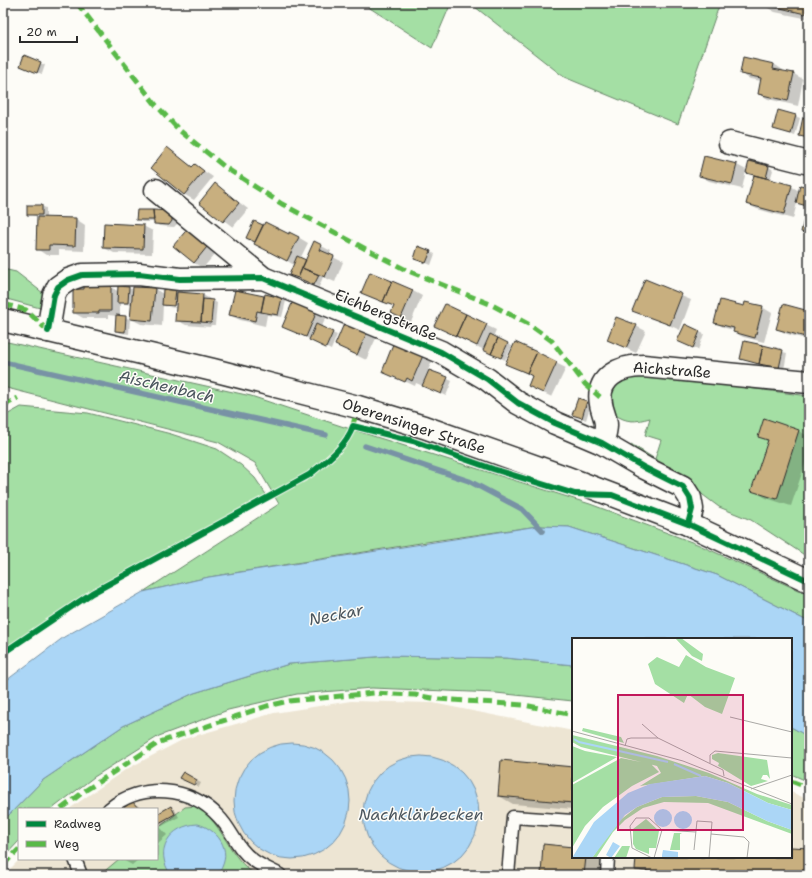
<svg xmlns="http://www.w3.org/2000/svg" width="812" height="878" font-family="'Shantell Sans',sans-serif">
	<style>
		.built { fill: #ede5d3 }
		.green { fill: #a4dfa4; stroke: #688568 }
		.water { fill: #abd6f6; stroke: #7892a5 }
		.shadow { fill: #0003; fill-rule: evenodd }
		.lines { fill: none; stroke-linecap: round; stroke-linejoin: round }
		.stream { stroke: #7892a5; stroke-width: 5.5 }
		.building { fill: #c8af7f; stroke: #2b2b2b }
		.lane-casing { stroke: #2b2b2b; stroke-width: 15 }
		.street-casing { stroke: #2b2b2b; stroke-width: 25 }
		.secondary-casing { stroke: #2b2b2b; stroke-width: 25 }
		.lane { stroke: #fdfcf7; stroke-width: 12 }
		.street { stroke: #fdfcf7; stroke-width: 22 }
		.secondary { stroke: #fdfcf7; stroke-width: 22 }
		.quiet { stroke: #58b947; stroke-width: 5; stroke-dasharray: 10 5; stroke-linecap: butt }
		.cycleway-casing { stroke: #fdfcf7; stroke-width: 8 }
		.cycleway { stroke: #00873e; stroke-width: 6 }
		.labels { text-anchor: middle; stroke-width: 3; stroke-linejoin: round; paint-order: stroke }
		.street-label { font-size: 15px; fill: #2b2b2b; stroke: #fdfcf7 }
		.water-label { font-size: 16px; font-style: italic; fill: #4b565e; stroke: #fdfcf7 }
		.inset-river { fill: none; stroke: #abd6f6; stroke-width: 2 }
		.inset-road { fill: none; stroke: #a9a8a5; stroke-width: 1 }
		.view { fill: #c2185b; fill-opacity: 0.15; stroke: #c2185b; stroke-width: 2 }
		.inset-edge { fill: none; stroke: #2b2b2b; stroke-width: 2 }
	</style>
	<rect width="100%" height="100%" fill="#fdfcf7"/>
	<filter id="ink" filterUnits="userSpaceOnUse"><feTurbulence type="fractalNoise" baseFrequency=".025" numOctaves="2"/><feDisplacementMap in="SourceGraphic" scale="8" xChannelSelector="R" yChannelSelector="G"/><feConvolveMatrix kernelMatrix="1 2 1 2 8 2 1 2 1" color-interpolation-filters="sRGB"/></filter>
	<g filter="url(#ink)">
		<path class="built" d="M351,701L433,703L573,731V857H791V792L809,800V875H4L20,859H157V809H69L125,770L184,739L274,713Z"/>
		<path class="green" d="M362,3H451L432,48Z
			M470,3H720L678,124L564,77Z
			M3,269L16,272L43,293L40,308L3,298Z
			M3,341L251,396L341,426L590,504L697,544L809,595V622L717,575L569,527L538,526L433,541L209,577L143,592L279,504L255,463L218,442L3,387Z
			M649,375L809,396V558L751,520L719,507L703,495L682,476L648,459L631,446V444L655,459L661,440L645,435L650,418C635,422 627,423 614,414L612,389C623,377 634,376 649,375Z
			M21,407L88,413L171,434L217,449L241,465L255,478L269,499L92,593L3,653V417Z
			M387,656L506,658L573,665V701L496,693L372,688L297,694L228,710L159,736L94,777L52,809H19V841L3,858V821L43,780L123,726L194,693L289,664Z
			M791,727L809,737V782L791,774Z
			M197,806C225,826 228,857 256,875H100L119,859H157V829L185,807Z"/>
		<path class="water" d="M538,526L569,527L717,575L809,622V737L791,727V639H573V665L506,658L387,656L289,664L194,693L123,726L43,780L3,821V683L64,637L143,592L209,577Z
			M234 801a58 58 0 1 1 116 0a58 58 0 1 1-116 0Z
			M363 814a58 58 0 1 1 116 0a58 58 0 1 1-116 0Z
			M198,824C221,831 234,854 217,875H171C153,850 170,825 198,824Z"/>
		<path class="shadow" d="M809,3V19L775,12L761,4Z
			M25,57L45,65L42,74L21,66Z
			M774,64L783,70V72L794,74L803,79L798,106L768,99L759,94L761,81L750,79L741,74Z
			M795,116L800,118L795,136L775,129Z
			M168,149L193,167L195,165L213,177L194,200L185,195L152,167Z
			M705,157L737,165L748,171L769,167L773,170L770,180L791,186L799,191L801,186L809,188V235L802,231L808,207L797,203L793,219L757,209L747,204L755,176L746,171L742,189L709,181L700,176Z
			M215,184L248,209L233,227L200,203Z
			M41,206L46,208V218L76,219L85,225L84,251L59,250V255H46L37,249L38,217L28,214Z
			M177,214V224L174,227L159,226L155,222H142L137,219Z
			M254,222L298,237L308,243L300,259L306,261L314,242L331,251L329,255L343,262L335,282L323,277L319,287L290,274L294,265L247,237Z
			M143,226L153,231L152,254L114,253L104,248Z
			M190,227L220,248L203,268L194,263Z
			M430,252L435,254L431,265L415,258Z
			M645,281L691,300L680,330L634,310Z
			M111,287L119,292L129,288L133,290L155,289L163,294L175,291L203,295L217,303L215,325H211L210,327L186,325L176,320L177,308L167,307L163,305L162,326L141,324L131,319L132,305L120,303V316L130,319L129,334L121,333L116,331L117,316L108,315V318H83L74,313L84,290ZM166,305H180L179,307H166Z
			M235,291L281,299L286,301L282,317L267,315L265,326L240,320L230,315Z
			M413,291L422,296L411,322L392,313L395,307L362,293Z
			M294,302L326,318L321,328L337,335L331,350L283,326Z
			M445,306L496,330L493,337L512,346L505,360L445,331Z
			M745,307H762L772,313L764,342L743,337L734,332V330L725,328L716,323Z
			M809,312V340L787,334L777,329Z
			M347,320L378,334L366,360L336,345Z
			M636,326L646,331L636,353L608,340Z
			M700,332L704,334L698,350L683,343Z
			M396,341L434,358L428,370L452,381L446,396L416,383L415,386L383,371Z
			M745,342L787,353L784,370L741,359Z
			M516,344L566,368L552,397L539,391L533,377L506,363Z
			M587,402L591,404L586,420L573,415Z
			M764,419L799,431L809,437V452L791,506L766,498L752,490L768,442L759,436Z
			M573,768V809L513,804L499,796Z
			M183,773L201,783L199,787L181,777Z
			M132,802L143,809H124Z
			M171,808L175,810L179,817L160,827L167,835L157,844V815Z
			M573,848V857H600L605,860L604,875H542Z
			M791,848L809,849V875H647L636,869L637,857H791Z
			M121,859H139L132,865Z"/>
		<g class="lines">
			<path class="stream" d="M3,362L326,435
				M365,446L469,481L522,509L543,531"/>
		</g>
		<path class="building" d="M760,3H809V7L805,14Z
			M24,55L41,62L37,73L20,66Z
			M743,57L774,64L773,69L794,73L788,101L758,94L761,78L740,74Z
			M778,110L796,115L791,134L773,129Z
			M803,117L809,119V138L799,136Z
			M167,147L192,167L195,164L204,171L184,195L151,168Z
			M704,156L737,164L732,184L699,176Z
			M749,161L769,166L766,178L746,173Z
			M754,175L792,185L784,214L746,204Z
			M215,183L239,203L223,222L199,203Z
			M800,185L809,187L807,206L796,203Z
			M809,197V234L801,232Z
			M27,205H42V215H27Z
			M137,210H153L154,220H136Z
			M153,210L172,211V221L169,225L154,224Z
			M37,217L76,218L75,246L49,245V250H36Z
			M254,221L263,225L255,242L246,238Z
			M265,222L289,234V232L299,237L287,261L254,244Z
			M104,223L144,225L143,249L103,248Z
			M190,226L211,242L194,263L173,246Z
			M314,241L322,245L320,250L334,256L325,277L302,268Z
			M418,246L431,251L426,263L414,259Z
			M297,256L306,260L298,278L289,275Z
			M302,268L319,275L314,285L298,278Z
			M370,272L392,281L383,302L361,293Z
			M645,279L682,294L670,325L632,311Z
			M392,281L413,290L401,318L391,313L394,306L383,302Z
			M84,286H111V311H99V313H73V289H84Z
			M118,286L129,287L128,303H117Z
			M133,287L155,288L152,321L130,319Z
			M163,289L176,290L174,306L162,305Z
			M235,290L264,296L261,312L257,311L255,321L229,315Z
			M177,292L203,294L201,322L175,321Z
			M265,294L282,298L278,315L261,312Z
			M203,299L213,300L211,323L201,322Z
			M720,300L744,306L745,302L763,306L755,338L733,332L734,328L714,323Z
			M293,301L317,311L306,337L282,327Z
			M445,304L466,314L456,336L434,326Z
			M783,304L809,311V338L776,329Z
			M466,314L487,324L477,346L456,336Z
			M116,315L126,316L125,332L115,331Z
			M616,317L637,325L626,348L607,340Z
			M346,319L369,328L357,355L335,345Z
			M316,324L333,332L326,348L309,340Z
			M685,324L700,331L693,348L677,341Z
			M490,334L498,338L491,354L483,350Z
			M498,338L508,343L501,358L491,354Z
			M395,339L425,351L412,381L407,378L405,382L382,372Z
			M744,341L763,345L759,364L740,359Z
			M515,342L537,352L527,373L505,364Z
			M763,345L783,350L779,368L759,364Z
			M537,352L557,362L543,393L528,386L532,376L527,373Z
			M429,370L448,377L441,394L422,386Z
			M578,398L587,401L582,418L572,415Z
			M764,418L799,430L777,499L751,491L768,440L758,437Z
			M501,760L573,767V803L498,796Z
			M183,772L197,780L194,785L179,778Z
			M132,801L139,809H123Z
			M171,806L175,814L157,824V814Z
			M543,844L573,847V857H586L584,875H541Z
			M791,847L809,848V875H701L635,870L636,857H791Z"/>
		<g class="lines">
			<defs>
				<path id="lane" d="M109,809C141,782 191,786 219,817C232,830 236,848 253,860C261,866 271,870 280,875
					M75,859L81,875
					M508,875L513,817L573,821
					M607,875L608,857"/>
				<path id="street" d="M730,143L809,163
					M156,190L263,278
					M48,331L54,295L58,287L68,280L82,275L139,274L180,279L263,278L441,352L487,379L518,403L555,423L602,443L645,468L683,487L690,498L692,509L688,524
					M602,443C604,437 606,432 606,425C606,418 602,411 601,404C596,377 620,366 643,366L809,382"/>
				<path id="secondary" d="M3,320L213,370L358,407L424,427L565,477L688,524L809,581"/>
			</defs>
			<use href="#lane" class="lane-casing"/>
			<use href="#street" class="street-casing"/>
			<use href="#secondary" class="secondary-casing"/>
			<use href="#lane" class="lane"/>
			<use href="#street" class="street"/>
			<use href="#secondary" class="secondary"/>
			<path class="quiet" d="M77,3L156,105L179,130L226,168L282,204L362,247L406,270L490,304L530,325L552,341L585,384L600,397
				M3,304L26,310L48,331
				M3,406L18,398
				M352,428L358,407
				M791,781L809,788
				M61,809L86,790L160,742L267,706L289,701L374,693L415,695L437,699L524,705L573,715
				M3,865L19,849"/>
			<defs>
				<path id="cycleway" d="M48,331L54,295L58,287L68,280L82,275L139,274L180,279L263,278L441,352L487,379L518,403L555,423L602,443L645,468L683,487L690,498L692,509L688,524
					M3,653L92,593L309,475C326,461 346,447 353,426L413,441L493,469L575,494L612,495L688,524L809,581"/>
			</defs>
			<use href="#cycleway" class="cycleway-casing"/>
			<use href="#cycleway" class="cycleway"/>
		</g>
	</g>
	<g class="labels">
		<g class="street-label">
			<text transform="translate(386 315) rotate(23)" y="5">Eichbergstraße</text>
			<text transform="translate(672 370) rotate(4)" y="5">Aichstraße</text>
			<text transform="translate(414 426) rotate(18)" y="5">Oberensinger Straße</text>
		</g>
		<g class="water-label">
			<text transform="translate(167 386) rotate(13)" y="6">Aischenbach</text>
			<text transform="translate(336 614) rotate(-11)" y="6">Neckar</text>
			<text x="421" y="820">Nachklärbecken</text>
		</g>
	</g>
	<g transform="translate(572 638)">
		<rect width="220" height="220" fill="#fdfcf7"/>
		<path d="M103,0H109L131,16L130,23L120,18ZM114,17L134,29L163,40L150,76L133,69L116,56L112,65L83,46L76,26L85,19L107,29ZM11,90L49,99L52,105L10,93ZM0,97L85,118L137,135L185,156L220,167V172L196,165L156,145L133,138L68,148L89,135L85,128L9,109L0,104ZM0,108L13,113L45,119L0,145ZM146,115L195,122L198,141L195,137H191L189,141L196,143L179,148L143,126L146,128L147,125L140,121V117ZM49,120L79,126L87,134L60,148L31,169L13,188L0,210V147ZM124,158L156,164L195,183L220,192V196L136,165L92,164L71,170L53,182L41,194L24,220H20L43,186L65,169L90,159ZM74,181L87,193L84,210H77V216L64,211L61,206V191ZM102,195H110L108,196V212H98ZM50,208H58L54,220H42Z" fill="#a4dfa4"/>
		<path d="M133,138L156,145L196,165L220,172V192L195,183L156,164L124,158L90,159L65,169L53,177L20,220H0L22,184L56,155L78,146ZM82 180a9 9 0 1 1 18 0a9 9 0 1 1-18 0ZM102 182a9 9 0 1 1 18 0a9 9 0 1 1-18 0ZM41,204L48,208L39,220L34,217ZM91,212L106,214V220H90V217H94H90Z" fill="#abd6f6"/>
		<path class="inset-river" d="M2,101L7,104L96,124M102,126L129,138"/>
		<path class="inset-road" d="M158,79L220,94M70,86L86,100M0,93L111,123L220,166M53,108L55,101L59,100H86L151,132L152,138M138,125V117L143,113L220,120M179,151L220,137M122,212L125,183L140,184L139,196M80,220L60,210L58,188L64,180H77L90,192L124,194M82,220L90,192M137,220L139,196L172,199L177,204L175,220"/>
		<path class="view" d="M46,57H171V192H46Z"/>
		<rect width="220" height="220" class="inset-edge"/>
	</g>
	<rect width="812" height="878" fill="none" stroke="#fdfcf7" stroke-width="16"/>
	<rect x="8" y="8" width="796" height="862" fill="none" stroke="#2b2b2b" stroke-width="1.5" filter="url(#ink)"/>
	<rect x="18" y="808" width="140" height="52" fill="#fdfcf7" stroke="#a9a8a5"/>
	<rect x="26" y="821" width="20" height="6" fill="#00873e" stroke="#a9a8a5"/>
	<text x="54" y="828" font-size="12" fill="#2b2b2b">Radweg</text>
	<rect x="26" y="841" width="20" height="6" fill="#58b947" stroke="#a9a8a5"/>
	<text x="54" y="848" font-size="12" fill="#2b2b2b">Weg</text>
	<path d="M20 36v6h57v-6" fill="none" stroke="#2b2b2b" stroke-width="2"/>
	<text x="26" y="36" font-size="12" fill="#2b2b2b" stroke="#fdfcf7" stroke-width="3" paint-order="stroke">20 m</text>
</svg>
